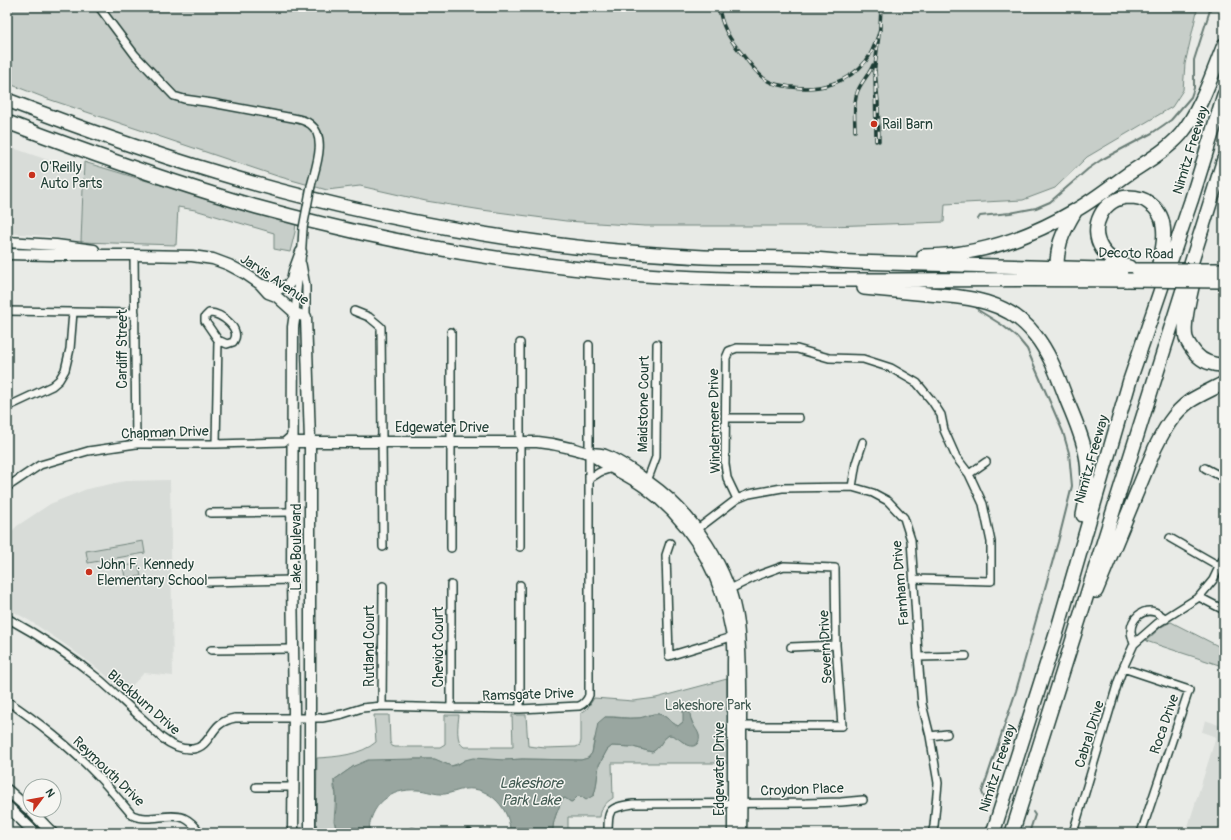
<svg xmlns="http://www.w3.org/2000/svg" width="1231" height="840" font-family="Pangolin,sans-serif">
	<style>
		.built { fill: #d8dcd8 }
		.green { fill: #c7cec9; stroke: #73867e }
		.water { fill: #99a6a0; stroke: #687c75 }
		.lines { fill: none; stroke-linecap: round; stroke-linejoin: round }
		.stream { stroke: #687c75; stroke-width: 2 }
		.street-casing { stroke: #1f3d34; stroke-width: 10 }
		.secondary-casing { stroke: #1f3d34; stroke-width: 13 }
		.highway-casing { stroke: #1f3d34; stroke-width: 16 }
		.street { stroke: #f6f6f2; stroke-width: 7 }
		.secondary { stroke: #f6f6f2; stroke-width: 10 }
		.highway { stroke: #f6f6f2; stroke-width: 13 }
		.rail-casing { stroke: #1f3d34; stroke-width: 3.5 }
		.rail { stroke: #f6f6f2; stroke-width: 2; stroke-dasharray: 6; stroke-linecap: butt }
		.street-bridge-casing { stroke: #1f3d34; stroke-width: 10; stroke-linecap: butt }
		.highway-bridge-casing { stroke: #1f3d34; stroke-width: 16; stroke-linecap: butt }
		.street-bridge { stroke: #f6f6f2; stroke-width: 7 }
		.highway-bridge { stroke: #f6f6f2; stroke-width: 13 }
		.poi-dot { fill: #c8321e; stroke: #f6f6f2; stroke-width: 1.5 }
		.labels { text-anchor: middle; stroke-width: 3; stroke-linejoin: round; paint-order: stroke }
		.poi-label { font-size: 14px; fill: #1f3d34; stroke: #f6f6f2; text-anchor: start }
		.street-label { font-size: 14px; fill: #1f3d34; stroke: #f6f6f2 }
		.park-label { font-size: 14px; fill: #415a52; stroke: #f6f6f2 }
		.water-label { font-size: 15px; font-style: italic; fill: #445c54; stroke: #f6f6f2 }
	</style>
	<rect width="100%" height="100%" fill="#e9ebe7"/>
	<filter id="ink" filterUnits="userSpaceOnUse"><feTurbulence type="fractalNoise" baseFrequency=".025" numOctaves="2"/><feDisplacementMap in="SourceGraphic" scale="8" xChannelSelector="R" yChannelSelector="G"/><feConvolveMatrix kernelMatrix="1 2 1 2 8 2 1 2 1" color-interpolation-filters="sRGB"/></filter>
	<g filter="url(#ink)">
		<path class="built" d="M7,146L83,172L81,242L48,236L7,233Z
			M170,480L173,676L144,673L126,692L97,668L66,645L30,621L7,608V536L17,526L50,504L87,489L125,481Z
			M1205,720L1224,727V833H1186L1216,737L1202,732Z"/>
		<path class="green" d="M7,7H1063L1197,11L1185,64L1183,90L1172,107L1087,157L1055,188L1023,200L945,204L944,222L830,226H645L566,221L482,210L426,201L360,186L327,190L277,176L48,99L7,83Z
			M84,162L140,179L296,222L295,232L290,252L274,249V233L195,210L178,207L176,245L81,242Z
			M143,541L145,553L88,563L86,551Z
			M138,564L141,576L125,578L123,566Z
			M1171,622L1224,649V674L1219,665L1146,641L1161,627Z
			M727,679L728,763H612L613,798C605,803 601,808 600,817H568V833H553C552,820 558,811 562,800L565,798L571,802L573,801L578,796L582,797L585,799L594,795L596,787L599,765L607,750L612,746L633,747L652,752C661,747 661,740 669,735C676,735 681,740 686,745L694,726L691,719L683,722L678,726C671,723 667,716 659,714C651,713 645,718 637,718C627,719 616,716 605,717L594,740L592,753L588,758L581,760L522,759L460,763L451,766L434,759H414L354,766L334,780V788L336,794L334,821L337,833H316L317,758C336,757 361,755 376,742L374,715H389L390,742L392,746L395,747H440L445,744V715H459C458,724 455,742 464,747H513L512,715H526L528,746L545,748L576,747L580,745L581,741V713L587,709L594,698L633,701L656,698Z"/>
		<path class="water" d="M683,711L690,712C690,716 691,720 693,724C695,728 698,731 699,735C700,738 699,742 697,744C689,752 679,735 669,735C661,740 661,747 652,752L633,747L612,746L607,750L599,765L596,787L594,795L586,800L582,797L578,796L573,801L571,802L565,798L562,799C558,811 552,820 553,833H510C511,810 490,786 465,789C458,790 452,793 445,794C435,795 426,790 417,790C391,788 369,805 369,833H337C332,817 338,810 336,795C336,790 334,786 334,780L354,766L368,760L414,759H435L451,766L457,765L465,760L473,758L505,760L522,759L581,760L588,758L592,753L598,723L605,717C616,717 627,719 637,718C645,718 650,713 659,714C667,716 671,723 678,726L683,722Z"/>
		<g class="lines">
			<path class="stream" d="M978,219L980,216L1010,213L1036,208L1050,202L1088,169L1101,160L1152,133L1171,120L1191,97L1194,88V60L1211,7
				M976,307L978,310L1002,325L1017,337L1027,349L1063,432L1069,453L1072,486L1058,542L1016,691L982,792L984,797L986,798
				M1029,833L1035,815L1033,812"/>
			<defs>
				<path id="street" d="M99,7L135,55L174,96L184,99L212,103L293,118C299,119 305,120 310,124C328,137 315,169 311,186
					M134,255L136,444
					M302,264L306,286V317
					M7,311L135,313
					M354,311L369,317L381,327L383,547
					M295,313L299,269L301,262L303,228
					M451,332V548
					M7,407L52,386L59,380L65,370L70,349L73,312
					M726,418H799
					M216,444L218,340L205,321V317L209,313C221,312 243,330 233,342L227,344L218,340
					M1205,468L1224,478
					M969,474L986,462
					M589,479L600,472L612,468
					M646,484L656,457L657,344
					M7,487L40,465L88,451L136,444H216L284,442L293,434
					M852,487L856,463L863,442
					M737,499L727,478L725,464L726,358L729,351L737,348L797,349L829,358L863,359L891,368L917,383L932,401L941,415L944,430L956,457L969,474L983,504L991,542V581L914,579
					M210,513L293,512
					M695,531L737,499L749,494L782,488L852,487L873,493L888,501L904,518L911,540L916,617L918,657L922,704L930,736L938,783L934,826L932,833
					M1170,538L1219,566
					M670,543L666,555L669,656L735,636
					M520,547V343
					M209,582L292,580
					M520,585V709
					M730,589L759,575L784,566L835,568L836,645L842,726H736
					M1199,597L1224,610
					M7,618C40,636 71,656 100,680C115,693 130,708 145,721C150,727 156,733 162,738C171,745 181,750 193,749C207,747 210,733 219,725C224,721 229,719 235,718H322L343,714L362,708L382,706L451,708L520,709L579,706C584,704 587,701 589,695V345
					M1134,644C1133,640 1131,635 1131,631C1131,619 1142,608 1155,612C1158,613 1162,616 1166,619
					M791,647L836,645
					M211,650L292,649
					M918,657L966,656
					M1123,668L1189,690L1141,833
					M7,701C36,720 71,748 95,773C108,786 120,801 132,815C149,823 168,812 184,818C191,821 196,827 200,833
					M382,706L383,586
					M451,708V585
					M930,736L947,734
					M256,787H293
					M412,832L416,833
					M468,833H469
					M608,833C608,809 608,808 633,804L806,803L841,802L863,800
					M1073,833L1118,682L1123,668L1134,644L1158,623L1199,597L1213,580L1224,557"/>
				<path id="secondary" d="M7,242L56,245L94,250
					M7,254L53,255H134L192,256L213,259L229,265L244,273L260,284L268,293L276,296L295,313L306,317C307,359 309,400 310,441V833
					M264,285L278,289L288,285L292,280L294,271L301,252
					M293,442H537C548,443 559,445 570,448C576,449 583,452 590,453C595,454 601,453 605,455C621,461 635,472 649,482C693,513 731,569 738,624C742,658 741,693 741,727C741,762 742,798 741,833
					M589,453C606,467 626,474 644,487C694,524 721,575 732,636C734,645 733,655 733,664V833
					M7,790L32,812L52,833
					M7,806L35,833
					M293,833L294,711L292,580L293,327L295,313"/>
				<path id="highway" d="M7,100C75,126 144,151 215,172C320,204 428,227 537,242C592,250 648,254 704,257C733,258 762,257 791,258C812,258 833,261 854,262C949,265 1043,267 1138,270
					M7,122C89,153 172,183 257,207C383,242 514,265 645,275C712,280 779,280 846,280C939,280 1033,279 1127,280
					M924,256C978,256 1030,237 1076,210C1094,200 1111,186 1128,174C1146,162 1166,151 1181,134C1201,110 1212,74 1224,45
					M1129,267C1118,264 1108,258 1102,249C1088,227 1103,198 1129,197C1136,197 1143,198 1149,203C1156,208 1162,216 1163,225C1166,243 1159,262 1155,279
					M1195,273C1192,290 1182,322 1186,338C1188,344 1192,349 1196,354C1203,362 1213,365 1224,365
					M1057,276C1056,246 1061,235 1076,210
					M864,288C886,290 907,292 928,294C968,297 1008,300 1035,335C1051,355 1059,380 1068,403C1086,445 1094,469 1083,515
					M1096,591L1155,448C1164,430 1173,413 1190,401C1201,394 1213,389 1224,383
					M993,833L1058,628L1130,380L1191,201L1224,95
					M1012,833L1224,159"/>
			</defs>
			<use href="#street" class="street-casing"/>
			<use href="#secondary" class="secondary-casing"/>
			<use href="#highway" class="highway-casing"/>
			<use href="#street" class="street"/>
			<use href="#secondary" class="secondary"/>
			<use href="#highway" class="highway"/>
			<defs>
				<path id="rail" d="M719,7C721,25 731,42 743,55C750,64 758,76 768,81C775,85 784,86 792,87C819,91 848,83 866,61C873,52 876,41 880,30
					M874,74L880,27L881,7
					M855,131C855,119 853,105 857,93C860,83 869,75 873,65
					M876,141L875,70L878,102L879,141"/>
			</defs>
			<use href="#rail" class="rail-casing"/>
			<use href="#rail" class="rail"/>
			<defs>
				<path id="street-bridge" d="M303,228L311,186"/>
				<path id="highway-bridge" d="M1138,270H1224
					M1127,280L1224,281"/>
			</defs>
			<use href="#street-bridge" class="street-bridge-casing"/>
			<use href="#highway-bridge" class="highway-bridge-casing"/>
			<use href="#street-bridge" class="street-bridge"/>
			<use href="#highway-bridge" class="highway-bridge"/>
		</g>
	</g>
	<g class="poi-dot">
		<circle cx="874" cy="124" r="4"/>
		<circle cx="32" cy="175" r="4"/>
		<circle cx="89" cy="572" r="4"/>
	</g>
	<g class="labels">
		<g class="poi-label">
			<text x="882" y="129">Rail Barn</text>
			<text x="40" y="172">O'Reilly<tspan x="40" dy="16">Auto Parts</tspan></text>
			<text x="97" y="569">John F. Kennedy<tspan x="97" dy="16">Elementary School</tspan></text>
		</g>
		<g class="street-label">
			<text transform="translate(1190 150) rotate(-73)" y="5">Nimitz Freeway</text>
			<text transform="translate(1136 253) rotate(1)" y="5">Decoto Road</text>
			<text transform="translate(275 279) rotate(34)" y="5">Jarvis Avenue</text>
			<text transform="translate(122 349) rotate(-90)" y="5">Cardiff Street</text>
			<text transform="translate(643 404) rotate(-89)" y="5">Maidstone Court</text>
			<text transform="translate(714 421) rotate(-91)" y="5">Windermere Drive</text>
			<text x="442" y="432">Edgewater Drive</text>
			<text transform="translate(165 432) rotate(-2)" y="5">Chapman Drive</text>
			<text transform="translate(1091 459) rotate(-74)" y="5">Nimitz Freeway</text>
			<text transform="translate(296 547) rotate(-90)" y="5">Lake Boulevard</text>
			<text transform="translate(900 583) rotate(-95)" y="5">Farnham Drive</text>
			<text transform="translate(369 646) rotate(-90)" y="5">Rutland Court</text>
			<text transform="translate(438 647) rotate(-90)" y="5">Cheviot Court</text>
			<text transform="translate(825 647) rotate(-93)" y="5">Severn Drive</text>
			<text transform="translate(528 694) rotate(-2)" y="5">Ramsgate Drive</text>
			<text transform="translate(144 702) rotate(41)" y="5">Blackburn Drive</text>
			<text transform="translate(1164 724) rotate(-71)" y="5">Roca Drive</text>
			<text transform="translate(1089 734) rotate(-73)" y="5">Cabral Drive</text>
			<text transform="translate(997 768) rotate(-72)" y="5">Nimitz Freeway</text>
			<text transform="translate(719 769) rotate(-90)" y="5">Edgewater Drive</text>
			<text transform="translate(109 771) rotate(44)" y="5">Reymouth Drive</text>
			<text transform="translate(802 789) rotate(-2)" y="5">Croydon Place</text>
		</g>
		<g class="park-label">
			<text x="708" y="710">Lakeshore Park</text>
		</g>
		<g class="water-label">
			<text x="531" y="788">Lakeshore<tspan x="531" dy="17">Park Lake</tspan></text>
		</g>
	</g>
	<rect width="1231" height="840" fill="none" stroke="#f6f6f2" stroke-width="24"/>
	<rect x="12" y="12" width="1207" height="816" fill="none" stroke="#1f3d34" stroke-width="1.5" filter="url(#ink)"/>
	<g transform="translate(42 798) rotate(58)"><circle r="19" fill="#f6f6f2" stroke="#a0aca6"/>
	<path d="M0-3L7 15L0 10L-7 15Z" fill="#c8321e"/>
	<text y="-6" font-size="11" font-weight="bold" text-anchor="middle" fill="#1f3d34">N</text>
	</g>
</svg>
